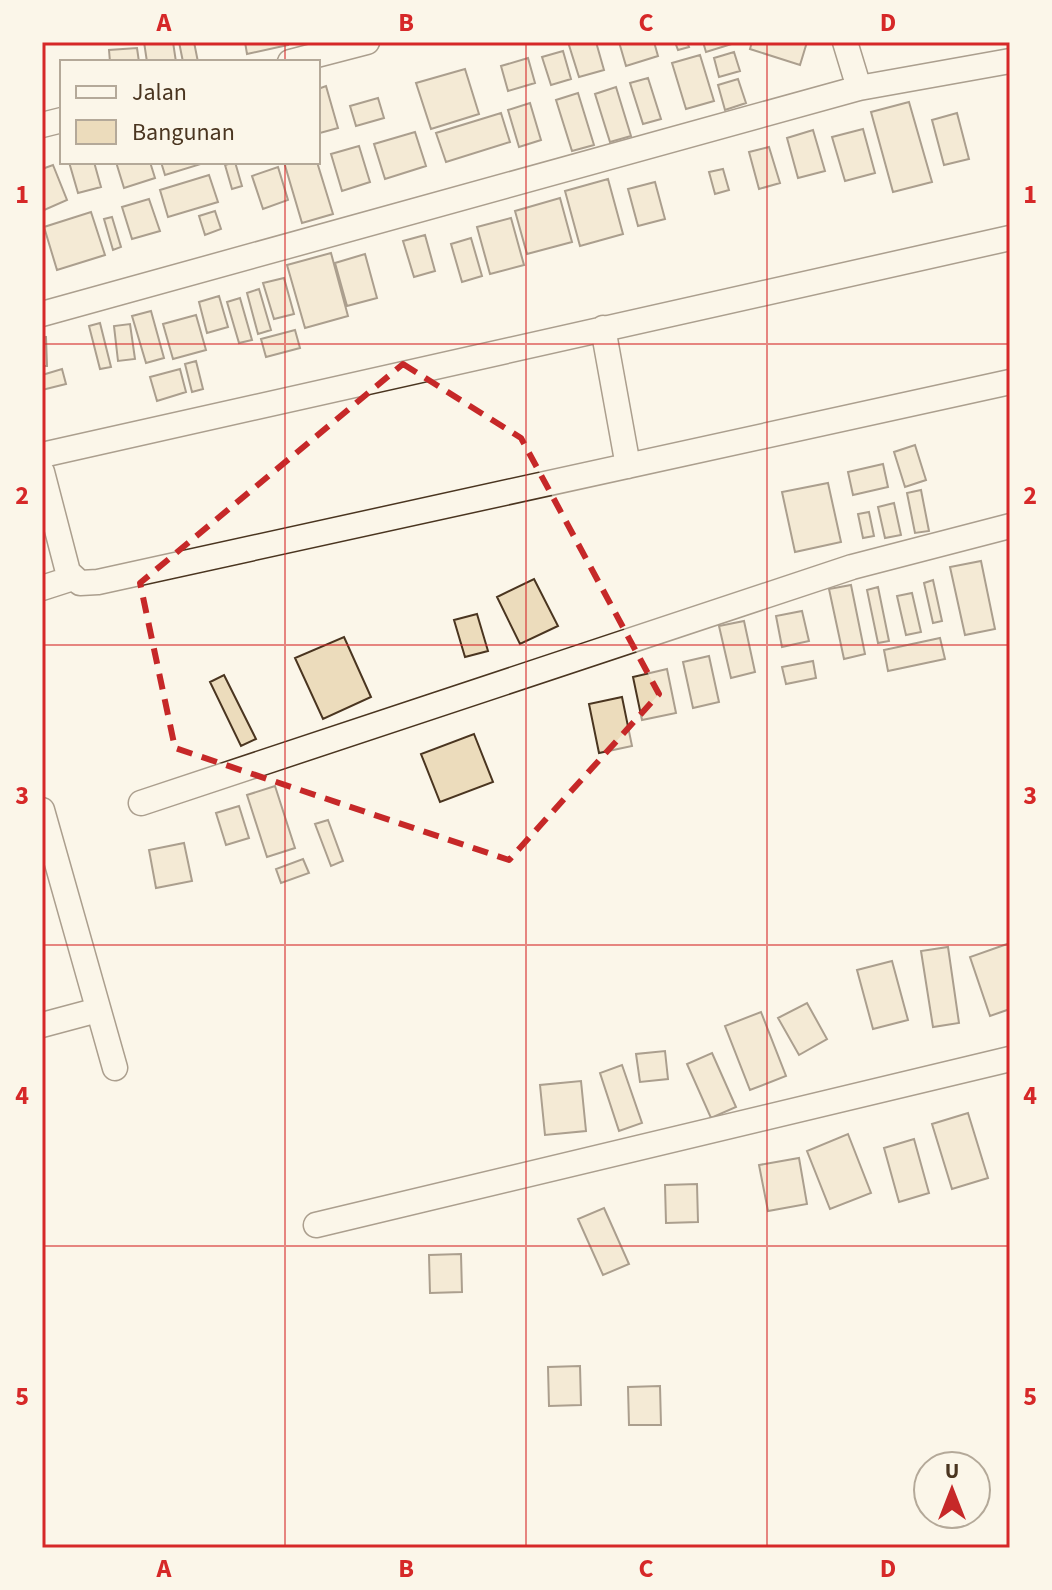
<svg xmlns="http://www.w3.org/2000/svg" width="1052" height="1590" font-family="'Source Sans 3',sans-serif">
	<style>
		.building { fill: #ecdcbc; stroke: #4a3520; stroke-width: 2 }
		.lines { fill: none; stroke-linecap: round; stroke-linejoin: round }
		.minor-casing { stroke: #4a3520; stroke-width: 27 }
		.minor { stroke: #fbf6e9; stroke-width: 24 }
		.marked { fill: none; stroke: #c62828; stroke-width: 6; stroke-dasharray: 16 10; stroke-linejoin: round }
		.grid { fill: none; stroke: #d62828; stroke-width: 2; stroke-opacity: 0.55 }
		.neatline { fill: none; stroke: #d62828; stroke-width: 3 }
		.grid-label { font-size: 26px; text-anchor: middle; font-weight: bold; fill: #d62828 }
	</style>
	<rect width="100%" height="100%" fill="#fbf6e9"/>
	<path class="building" d="M144,42H173L176,62H147Z
		M179,42H194L198,62H183Z
		M245,42H287L288,45L247,54Z
		M568,42H596L604,70L579,77Z
		M619,42H654L658,56L626,66Z
		M675,42H687L689,47L678,50Z
		M703,42H738L706,52Z
		M752,42H807L800,65L750,49Z
		M137,48L139,62H110L109,50Z
		M563,51L571,79L551,85L542,57Z
		M734,52L740,71L719,77L714,58Z
		M700,55L714,101L686,109L672,63Z
		M528,58L535,83L508,91L501,66Z
		M465,69L479,114L431,129L416,83Z
		M648,78L661,119L643,124L630,83Z
		M738,79L746,103L725,110L718,85Z
		M326,86L338,128L320,133L318,89Z
		M616,87L631,136L610,142L595,94Z
		M578,93L594,145L572,151L556,100Z
		M378,98L384,118L356,126L350,106Z
		M909,102L932,182L893,192L871,112Z
		M530,103L541,140L519,147L508,110Z
		M501,113L510,142L446,162L436,133Z
		M957,113L969,159L944,165L932,120Z
		M863,129L875,173L845,181L832,137Z
		M813,130L825,171L798,178L787,138Z
		M415,132L426,166L385,179L374,144Z
		M359,146L370,182L342,191L331,154Z
		M769,147L780,183L759,189L749,152Z
		M69,162H94L101,187L78,193Z
		M116,162H150L155,178L124,188Z
		M161,162H200L201,164L165,175Z
		M235,162L242,186L232,189L225,165Z
		M284,162H317L333,214L302,223Z
		M53,165L67,200L42,211V169Z
		M278,167L288,200L263,209L252,176Z
		M723,169L729,190L715,194L709,172Z
		M209,175L218,202L168,217L160,190Z
		M608,179L623,234L580,246L565,191Z
		M655,182L665,219L638,226L628,189Z
		M560,198L572,242L527,254L515,211Z
		M149,199L160,231L132,239L122,207Z
		M215,211L221,229L205,235L199,216Z
		M91,212L105,255L57,270L44,227Z
		M112,217L121,247L113,250L104,219Z
		M511,218L524,265L490,274L477,227Z
		M425,235L435,271L414,277L403,241Z
		M471,238L482,276L462,282L451,244Z
		M331,253L348,316L305,328L287,265Z
		M365,254L377,298L347,306L335,263Z
		M284,278L294,314L274,319L263,283Z
		M259,289L271,330L258,334L247,293Z
		M219,296L228,327L207,333L199,302Z
		M240,298L252,340L239,343L227,302Z
		M151,311L164,358L146,363L132,316Z
		M196,315L206,350L173,359L163,324Z
		M100,323L111,367L100,369L89,326Z
		M130,324L135,359L118,361L114,326Z
		M295,330L300,348L266,357L261,339Z
		M42,337H46L47,366H42Z
		M196,361L203,389L192,392L185,364Z
		M62,369L66,384L42,390V375Z
		M180,369L186,392L157,401L150,377Z
		M915,445L926,480L905,487L894,452Z
		M883,464L888,487L853,495L848,472Z
		M828,483L841,542L795,552L782,492Z
		M921,490L929,531L915,533L907,493Z
		M894,503L901,535L885,538L878,507Z
		M869,512L874,536L863,538L858,514Z
		M981,561L995,629L965,635L950,567Z
		M534,579L558,626L520,644L497,597Z
		M933,580L942,621L933,623L924,583Z
		M851,585L865,654L844,659L829,589Z
		M878,587L889,641L878,643L867,590Z
		M912,593L921,632L906,635L897,596Z
		M802,611L809,641L782,647L776,616Z
		M477,614L488,651L465,657L454,620Z
		M744,621L755,672L731,678L719,626Z
		M344,637L371,697L323,719L295,658Z
		M940,638L945,659L888,671L884,650Z
		M709,656L719,702L693,708L683,662Z
		M813,661L816,678L786,684L782,667Z
		M667,669L676,713L642,720L633,677Z
		M224,675L256,739L241,746L210,682Z
		M622,697L632,746L599,753L589,704Z
		M474,734L493,782L440,802L421,754Z
		M275,786L295,848L267,857L247,795Z
		M239,806L249,838L226,845L216,813Z
		M328,820L343,861L331,866L315,824Z
		M184,843L192,881L156,888L149,850Z
		M303,859L309,873L281,883L276,869Z
		M1010,943V1009L990,1016L970,957Z
		M948,947L959,1023L933,1027L921,951Z
		M892,961L908,1020L873,1029L857,970Z
		M807,1003L827,1039L799,1055L778,1018Z
		M761,1012L786,1076L750,1090L725,1026Z
		M665,1051L668,1079L640,1082L636,1054Z
		M712,1053L736,1107L711,1118L687,1064Z
		M622,1065L642,1123L619,1131L600,1073Z
		M581,1081L586,1131L545,1135L540,1085Z
		M968,1113L988,1178L952,1189L932,1124Z
		M848,1134L871,1193L830,1209L807,1151Z
		M914,1139L929,1193L899,1202L884,1148Z
		M799,1158L807,1204L768,1211L759,1165Z
		M697,1184L698,1222L666,1223L665,1185Z
		M604,1208L629,1264L603,1275L578,1219Z
		M461,1254L462,1292L430,1293L429,1255Z
		M580,1366L581,1405L549,1406L548,1367Z
		M660,1386L661,1425H629L628,1387Z"/>
	<g class="lines">
		<defs>
			<path id="minor" d="M845,42L859,88
				M290,62L367,42
				M42,125L62,120
				M42,314L859,88L1010,61
				M603,328L628,466
				M42,455L1010,238
				M42,472L68,572L80,583L98,582L1010,382
				M42,588L73,578
				M141,803L852,567L1010,526
				M42,810L115,1068
				M42,1025L98,1010
				M316,1225L1010,1059"/>
		</defs>
		<use href="#minor" class="minor-casing"/>
		<use href="#minor" class="minor"/>
	</g>
	<path d="M0 0H1052V1590H0ZM403,364L521,438L659,694L509,860L175,748L140,583Z" fill="#fbf6e9" fill-opacity=".55" fill-rule="evenodd"/>
	<path class="marked" d="M403,364L521,438L659,694L509,860L175,748L140,583Z"/>
	<path class="grid" d="M285,42V62M526,42V1548M767,42V1548M285,162V1548M42,344H1010M42,645H1010M42,945H1010M42,1246H1010"/>
	<rect width="1052" height="1590" fill="none" stroke="#fbf6e9" stroke-width="88"/>
	<rect x="60" y="60" width="260" height="104" fill="#fbf6e9" stroke="#b4a999" stroke-width="2"/>
	<rect x="76" y="86" width="40" height="12" fill="#fbf6e9" stroke="#b4a999" stroke-width="2"/>
	<text x="132" y="100" font-size="24" fill="#4a3520">Jalan</text>
	<rect x="76" y="120" width="40" height="24" fill="#ecdcbc" stroke="#b4a999" stroke-width="2"/>
	<text x="132" y="140" font-size="24" fill="#4a3520">Bangunan</text>
	<g transform="translate(952 1490)"><circle r="38" fill="#fbf6e9" stroke="#b4a999" stroke-width="2"/>
	<path d="M0-6L14 30L0 20L-14 30Z" fill="#c62828"/>
	<text y="-12" font-size="22" font-weight="bold" text-anchor="middle" fill="#4a3520">U</text>
	</g>
	<rect x="44" y="44" width="964" height="1502" class="neatline"/>
	<g class="grid-label">
		<text x="164" y="31">A</text>
		<text x="406" y="31">B</text>
		<text x="646" y="31">C</text>
		<text x="888" y="31">D</text>
		<text x="22" y="203">1</text>
		<text x="1030" y="203">1</text>
		<text x="22" y="504">2</text>
		<text x="1030" y="504">2</text>
		<text x="22" y="804">3</text>
		<text x="1030" y="804">3</text>
		<text x="22" y="1104">4</text>
		<text x="1030" y="1104">4</text>
		<text x="22" y="1405">5</text>
		<text x="1030" y="1405">5</text>
		<text x="164" y="1577">A</text>
		<text x="406" y="1577">B</text>
		<text x="646" y="1577">C</text>
		<text x="888" y="1577">D</text>
	</g>
</svg>
